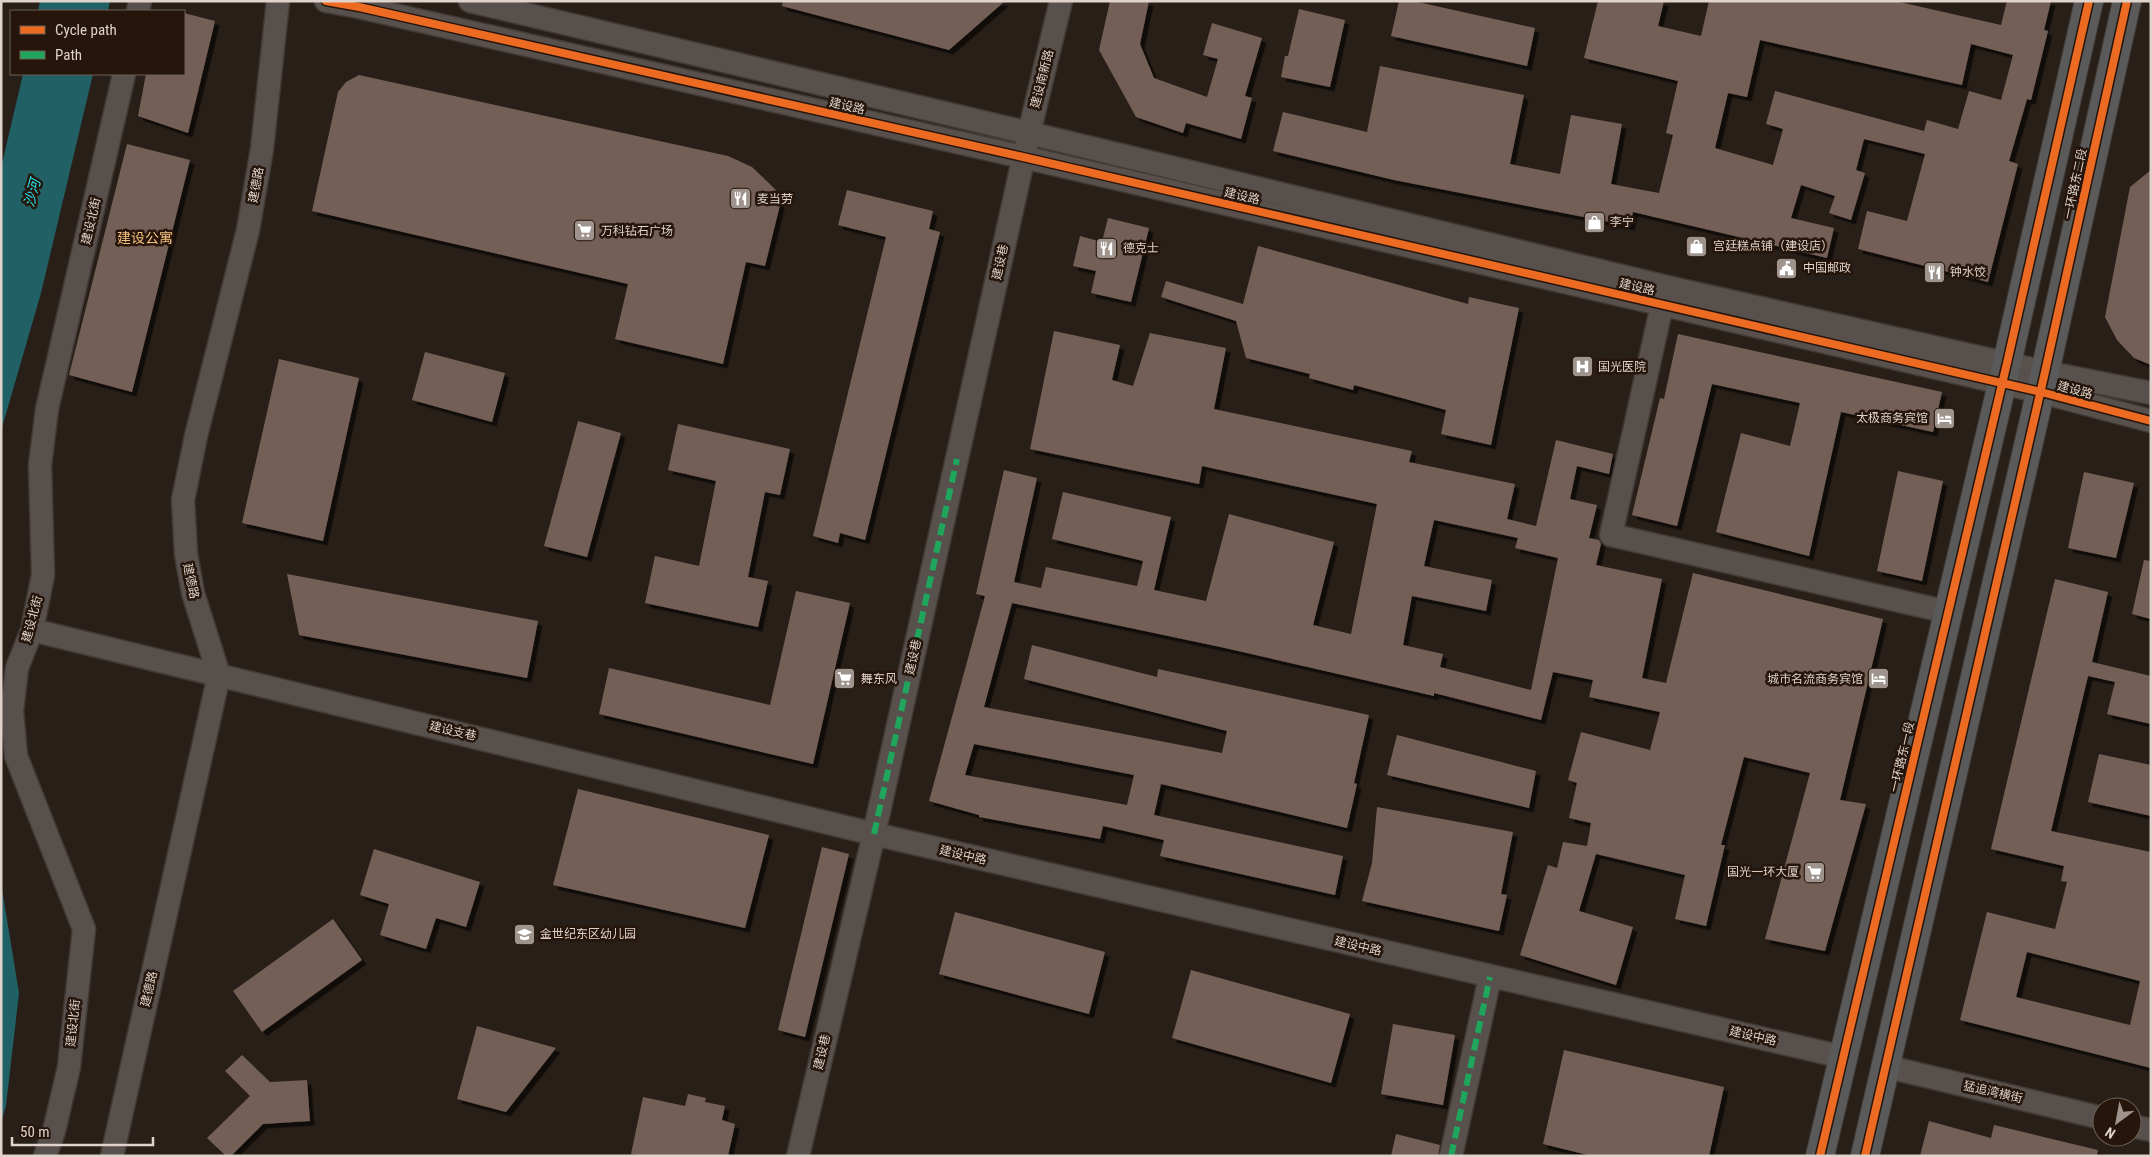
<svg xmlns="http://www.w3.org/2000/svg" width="2152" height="1157" font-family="'Roboto Condensed','Noto Sans SC',sans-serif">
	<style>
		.water { fill: #216065 }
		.building { fill: #735f55; fill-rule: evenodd; filter: url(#shadow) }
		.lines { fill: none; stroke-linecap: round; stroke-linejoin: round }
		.minor-casing { stroke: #423a35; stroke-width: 25 }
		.major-casing { stroke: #423a35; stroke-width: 30 }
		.minor { stroke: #58504c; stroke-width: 22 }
		.major { stroke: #595a59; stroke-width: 28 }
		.quiet { stroke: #20a55d; stroke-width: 6; stroke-dasharray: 12 6; stroke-linecap: butt }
		.cycleway-casing { stroke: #25150a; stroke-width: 11 }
		.cycleway { stroke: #ed6a23; stroke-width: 8 }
		.labels { text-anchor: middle; stroke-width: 5; stroke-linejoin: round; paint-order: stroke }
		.street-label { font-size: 12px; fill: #dfd3cb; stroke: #25150a }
		.poi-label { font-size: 12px; fill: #dfd3cb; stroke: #25150a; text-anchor: start }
		.water-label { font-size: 14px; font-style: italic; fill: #21eefc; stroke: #25150a }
		.neighbourhood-label { font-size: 14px; fill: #f3c180; stroke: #25150a }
	</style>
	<defs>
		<filter id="shadow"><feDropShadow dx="4.5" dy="4.5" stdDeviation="0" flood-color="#0009"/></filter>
	</defs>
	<rect width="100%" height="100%" fill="#291f19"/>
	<path class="water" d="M40,1H110L108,11H38Z
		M23,74H93L41,293L1,431V168Z
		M1,883L19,993L6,1106L1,1122Z"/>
	<path class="building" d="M783,1H1005L949,50L782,6Z
		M1110,1H1149L1140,44L1154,78L1207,97L1218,59L1203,55L1212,23L1262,38L1245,96L1252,98L1241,139L1186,123L1183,133L1136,117L1099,50Z
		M1399,1H1413L1535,28L1527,66L1391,36Z
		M1598,1H1664L1658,26L1701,36L1709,1H1895L2001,25L2007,1H2051L2044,30L2048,31L2031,100L2027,99L2009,161L2018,164L1988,282L1858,249L1867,211L1907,221L1925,154L1864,139L1856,170L1865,173L1851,220L1829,213L1835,196L1801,185L1791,218L1834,228L1827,258L1633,212L1630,226L1394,180L1273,151L1283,112L1367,132L1380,66L1524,95L1510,164L1560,174L1571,115L1622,124L1611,184L1659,193L1673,135L1666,133L1678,81L1584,58ZM1760,40L1962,85L1971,44L2013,55L2001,100L1969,91L1958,129L1927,120L1924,131L1775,91L1766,124L1783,129L1773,165L1715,148L1728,93L1747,97Z
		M1299,9L1345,20L1330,87L1281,77L1285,56H1288Z
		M184,13L215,21L188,133L138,116L146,74H184Z
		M359,75L728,156L752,167L776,190L780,205L765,266L746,262L723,364L615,339L628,284L312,211L338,92L346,82Z
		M127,144L190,160L132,392L69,375Z
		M2151,170V365L2134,358L2117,340L2105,317L2130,187Z
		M847,190L933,211L929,229L940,232L865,540L840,533L838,543L813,536L886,237L838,225Z
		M1108,218L1149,228L1131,302L1091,293L1096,271L1073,266L1080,236L1102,242Z
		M1258,246L1468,304L1469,297L1519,308L1491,445L1441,434L1446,410L1354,385L1353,390L1309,378L1310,374L1246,358L1236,321L1161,297L1166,281L1243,304Z
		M1054,331L1120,345L1112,380L1133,386L1150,333L1226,348L1214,409L1412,451L1409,462L1515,484L1507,519L1536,526L1556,440L1613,454L1609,474L1577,466L1570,499L1597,505L1589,538L1599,540L1601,544L1596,565L1662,579L1642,678L1666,683L1693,573L1883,619L1840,800L1866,804L1825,951L1765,939L1810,773L1744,757L1721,845H1725L1706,926L1675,919L1685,875L1596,854L1579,911L1633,927L1616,985L1520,955L1548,865L1557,868L1563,842L1587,846L1591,823L1569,818L1577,783L1568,780L1581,732L1650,750L1660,712L1589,697L1593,680L1553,672L1541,720L1434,693V696L1225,648L1012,603L984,707L1222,753L1227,731L1024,679L1032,645L1157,677L1158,669L1369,715L1354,783L1357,784L1347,828L1161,784L1154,815L1343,856L1335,895L1160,856L1164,840L1103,826L1100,839L979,817V815L929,801L985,596L976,594L1004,470L1037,478L1014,582L1041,588L1046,567L1137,586L1143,561L1052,539L1063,492L1171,517L1154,590L1206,601L1229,514L1334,542L1313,625L1351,634L1377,504L1202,466L1199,484L1030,449ZM1434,520L1518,538L1515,548L1558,558L1531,690L1440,667L1443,654L1403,645L1412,596L1486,611L1492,580L1424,566ZM974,744L1134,775L1127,805L965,775Z
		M1678,334L1942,392L1933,432L1841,412L1809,556L1716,532L1741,433L1790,446L1800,403L1712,384L1677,526L1632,515L1660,398L1664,399Z
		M425,352L505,373L492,422L412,400Z
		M279,359L359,378L323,541L242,523Z
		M578,421L621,433L587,557L544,546Z
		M678,424L790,449L780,495L765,492L748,577L768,581L758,627L645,603L655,556L699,566L716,481L668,470Z
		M1898,471L1943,481L1922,581L1877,571Z
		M2084,472L2134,483L2116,558L2068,548Z
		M2144,560L2151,561V619L2132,614Z
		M287,574L538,621L527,678L299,635Z
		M2055,579L2108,592L2092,662L2151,676V724L2107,714L2115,682L2088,676L2051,831L2151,852V1068L1960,1020L1987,912L2055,929L2067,882L2061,881L2064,866L1991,849ZM2027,952L2140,981L2130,1025L2016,997Z
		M796,591L850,603L813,764L599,714L609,668L770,705Z
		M1397,735L1536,771L1529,808L1387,775Z
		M2099,754L2151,765V816L2088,802Z
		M578,789L769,835L745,928L553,885Z
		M1377,807L1513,832L1501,894L1507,895L1499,931L1362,901L1372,863Z
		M822,847L849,854L805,1037L778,1030Z
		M374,849L480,882L466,927L436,918L426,949L380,935L389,904L360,895Z
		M955,912L1105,952L1089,1014L939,974Z
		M333,919L362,960L262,1032L233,991Z
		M1191,970L1350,1014L1331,1083L1172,1038Z
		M1393,1024L1455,1035L1443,1105L1381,1094Z
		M477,1026L556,1048L506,1112L457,1099Z
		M1564,1050L1724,1087L1709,1156H1592L1543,1144Z
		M242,1055L270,1082L307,1080L310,1121L263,1124L231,1156H226L207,1138L250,1096L225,1071Z
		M688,1094L706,1098L705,1102L725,1106L722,1120L735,1124L728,1156H639L631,1154L643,1097L685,1106Z
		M1929,1121L1991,1138L1994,1125L2098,1150L2097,1156H1920Z
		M1396,1134L1440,1145L1438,1156H1391Z"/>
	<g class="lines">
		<defs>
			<path id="minor" d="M326,1L359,7L1023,157L2041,392L2151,421
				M470,1L1029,133L1667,287L2045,372L2151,393
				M138,11L140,1
				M1662,305L1611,535L1948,612
				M32,630L874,834L1843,1057
				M1884,1066L2102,1118
				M2132,1126L2151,1130
				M45,1156L54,1131L69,1067L84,929L16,756L12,711L17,668L32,630L43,575L40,465L47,409L124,74
				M112,1156L219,675L193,593L186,554L183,500L196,436L248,230L262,149L278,1
				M798,1156L874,834L1029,133L1061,1
				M1451,1156L1490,977"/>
			<path id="major" d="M1820,1156L2007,363L2089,1
				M1865,1156L2045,372L2127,1"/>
		</defs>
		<use href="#minor" class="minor-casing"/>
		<use href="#major" class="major-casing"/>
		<use href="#minor" class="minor"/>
		<use href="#major" class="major"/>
		<path class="quiet" d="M874,834L957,459
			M1451,1156L1490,977"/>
		<defs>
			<path id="cycleway" d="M326,1L359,7L1023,157L2041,392L2151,421
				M1820,1156L2007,363L2089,1
				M1865,1156L2045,372L2127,1"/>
		</defs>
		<use href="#cycleway" class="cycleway-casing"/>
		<use href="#cycleway" class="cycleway"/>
	</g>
	<defs>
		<symbol id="restaurant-square" viewBox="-11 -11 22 22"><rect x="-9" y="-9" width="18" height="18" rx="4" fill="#9f948d" stroke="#25150a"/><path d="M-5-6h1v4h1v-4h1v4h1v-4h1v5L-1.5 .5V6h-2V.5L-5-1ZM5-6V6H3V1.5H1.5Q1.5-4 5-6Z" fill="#fff"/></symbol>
		<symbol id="shop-square" viewBox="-11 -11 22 22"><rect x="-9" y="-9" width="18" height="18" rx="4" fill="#9f948d" stroke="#25150a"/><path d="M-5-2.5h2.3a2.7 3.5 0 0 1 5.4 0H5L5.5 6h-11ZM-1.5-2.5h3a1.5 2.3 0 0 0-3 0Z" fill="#fff"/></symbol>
		<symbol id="supermarket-square" viewBox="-11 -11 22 22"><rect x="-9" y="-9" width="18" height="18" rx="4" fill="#9f948d" stroke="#25150a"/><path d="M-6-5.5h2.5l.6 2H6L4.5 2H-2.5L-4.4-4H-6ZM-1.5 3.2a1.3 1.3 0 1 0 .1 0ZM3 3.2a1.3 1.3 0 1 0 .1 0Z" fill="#fff"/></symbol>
		<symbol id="civic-square" viewBox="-11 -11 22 22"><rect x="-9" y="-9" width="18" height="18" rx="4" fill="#9f948d" stroke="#25150a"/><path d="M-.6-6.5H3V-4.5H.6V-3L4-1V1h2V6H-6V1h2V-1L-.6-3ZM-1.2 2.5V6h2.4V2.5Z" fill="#fff"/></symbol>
		<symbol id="hospital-square" viewBox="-11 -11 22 22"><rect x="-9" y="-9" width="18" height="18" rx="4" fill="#9f948d" stroke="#25150a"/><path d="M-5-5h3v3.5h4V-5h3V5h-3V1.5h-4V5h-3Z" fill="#fff"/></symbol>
		<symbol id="hotel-square" viewBox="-11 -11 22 22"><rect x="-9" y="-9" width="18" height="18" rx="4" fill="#9f948d" stroke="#25150a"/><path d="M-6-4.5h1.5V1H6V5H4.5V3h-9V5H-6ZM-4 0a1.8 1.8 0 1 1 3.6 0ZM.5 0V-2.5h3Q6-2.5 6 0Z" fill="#fff"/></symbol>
		<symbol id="school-square" viewBox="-11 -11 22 22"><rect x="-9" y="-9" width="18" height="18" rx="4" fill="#9f948d" stroke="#25150a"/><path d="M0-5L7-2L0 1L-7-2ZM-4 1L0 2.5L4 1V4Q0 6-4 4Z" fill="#fff"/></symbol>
	</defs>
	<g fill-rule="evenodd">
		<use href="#restaurant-square" x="728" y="186" width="25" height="25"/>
		<use href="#shop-square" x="1582" y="210" width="25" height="25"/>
		<use href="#supermarket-square" x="572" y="218" width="25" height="25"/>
		<use href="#shop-square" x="1684" y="234" width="25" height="25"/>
		<use href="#restaurant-square" x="1094" y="236" width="25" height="25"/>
		<use href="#civic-square" x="1774" y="256" width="25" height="25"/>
		<use href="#restaurant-square" x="1922" y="260" width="25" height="25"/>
		<use href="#hospital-square" x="1570" y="354" width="25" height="25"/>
		<use href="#hotel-square" x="1932" y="406" width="25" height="25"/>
		<use href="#supermarket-square" x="832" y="666" width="25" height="25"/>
		<use href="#hotel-square" x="1866" y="666" width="25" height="25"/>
		<use href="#supermarket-square" x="1802" y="860" width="25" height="25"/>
		<use href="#school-square" x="512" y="922" width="25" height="25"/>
	</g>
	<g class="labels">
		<g class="street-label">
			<text transform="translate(1042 79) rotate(-76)" y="4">建设南新路</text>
			<text transform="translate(847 106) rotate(13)" y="4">建设路</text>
			<text transform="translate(2075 184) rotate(-78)" y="4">一环路东二段</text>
			<text transform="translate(256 185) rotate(-80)" y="4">建德路</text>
			<text transform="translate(1242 196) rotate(13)" y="4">建设路</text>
			<text transform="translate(91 221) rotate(-77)" y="4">建设北街</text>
			<text transform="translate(1000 262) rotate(-78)" y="4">建设巷</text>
			<text transform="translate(1637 287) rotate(13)" y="4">建设路</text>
			<text transform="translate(2075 390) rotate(15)" y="4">建设路</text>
			<text transform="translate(191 581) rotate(78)" y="4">建德路</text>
			<text transform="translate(32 619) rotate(-75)" y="4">建设北街</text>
			<text transform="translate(913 657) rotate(-78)" y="4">建设巷</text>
			<text transform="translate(453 731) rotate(13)" y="4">建设支巷</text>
			<text transform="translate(1902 757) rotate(-77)" y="4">一环路东一段</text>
			<text transform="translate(963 855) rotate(13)" y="4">建设中路</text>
			<text transform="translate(1358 946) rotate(13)" y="4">建设中路</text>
			<text transform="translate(149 989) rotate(-77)" y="4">建德路</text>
			<text transform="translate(73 1023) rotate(-84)" y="4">建设北街</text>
			<text transform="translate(1753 1036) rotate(13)" y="4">建设中路</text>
			<text transform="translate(822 1052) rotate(-77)" y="4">建设巷</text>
			<text transform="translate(1993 1092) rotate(13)" y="4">猛追湾横街</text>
		</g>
		<g class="poi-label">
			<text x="757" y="203">麦当劳</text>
			<text x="1610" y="226">李宁</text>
			<text x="601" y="235">万科钻石广场</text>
			<text x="1713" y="250">宫廷糕点铺（建设店）</text>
			<text x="1123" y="252">德克士</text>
			<text x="1803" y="272">中国邮政</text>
			<text x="1950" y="276">钟水饺</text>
			<text x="1598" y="371">国光医院</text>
			<text x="1928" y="422" text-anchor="end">太极商务宾馆</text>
			<text x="861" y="683">舞东风</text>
			<text x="1863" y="683" text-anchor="end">城市名流商务宾馆</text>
			<text x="1799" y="876" text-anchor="end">国光一环大厦</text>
			<text x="540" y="938">金世纪东区幼儿园</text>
		</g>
		<g class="water-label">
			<text transform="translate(32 193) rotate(-75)" y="5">沙河</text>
		</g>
		<g class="neighbourhood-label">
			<text x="145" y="243">建设公寓</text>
		</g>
	</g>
	<rect width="2152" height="1157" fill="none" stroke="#dfd3cb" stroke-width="5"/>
	<rect x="10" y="10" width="175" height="65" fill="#25150a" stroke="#6f6157"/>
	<rect x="20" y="26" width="25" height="8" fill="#ed6a23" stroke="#6f6157"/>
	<text x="55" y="35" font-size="15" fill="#dfd3cb">Cycle path</text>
	<rect x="20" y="51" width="25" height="8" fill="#20a55d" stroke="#6f6157"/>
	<text x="55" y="60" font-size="15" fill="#dfd3cb">Path</text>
	<g transform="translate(2117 1122) rotate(212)"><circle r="24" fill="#25150a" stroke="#6f6157"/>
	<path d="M0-4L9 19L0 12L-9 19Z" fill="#9f948d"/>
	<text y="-8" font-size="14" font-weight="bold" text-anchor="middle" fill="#dfd3cb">N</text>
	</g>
	<path d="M12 1137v8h141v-8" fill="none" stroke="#dfd3cb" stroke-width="2.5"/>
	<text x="20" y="1137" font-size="15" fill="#dfd3cb" stroke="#25150a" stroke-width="4" paint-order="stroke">50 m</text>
</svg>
